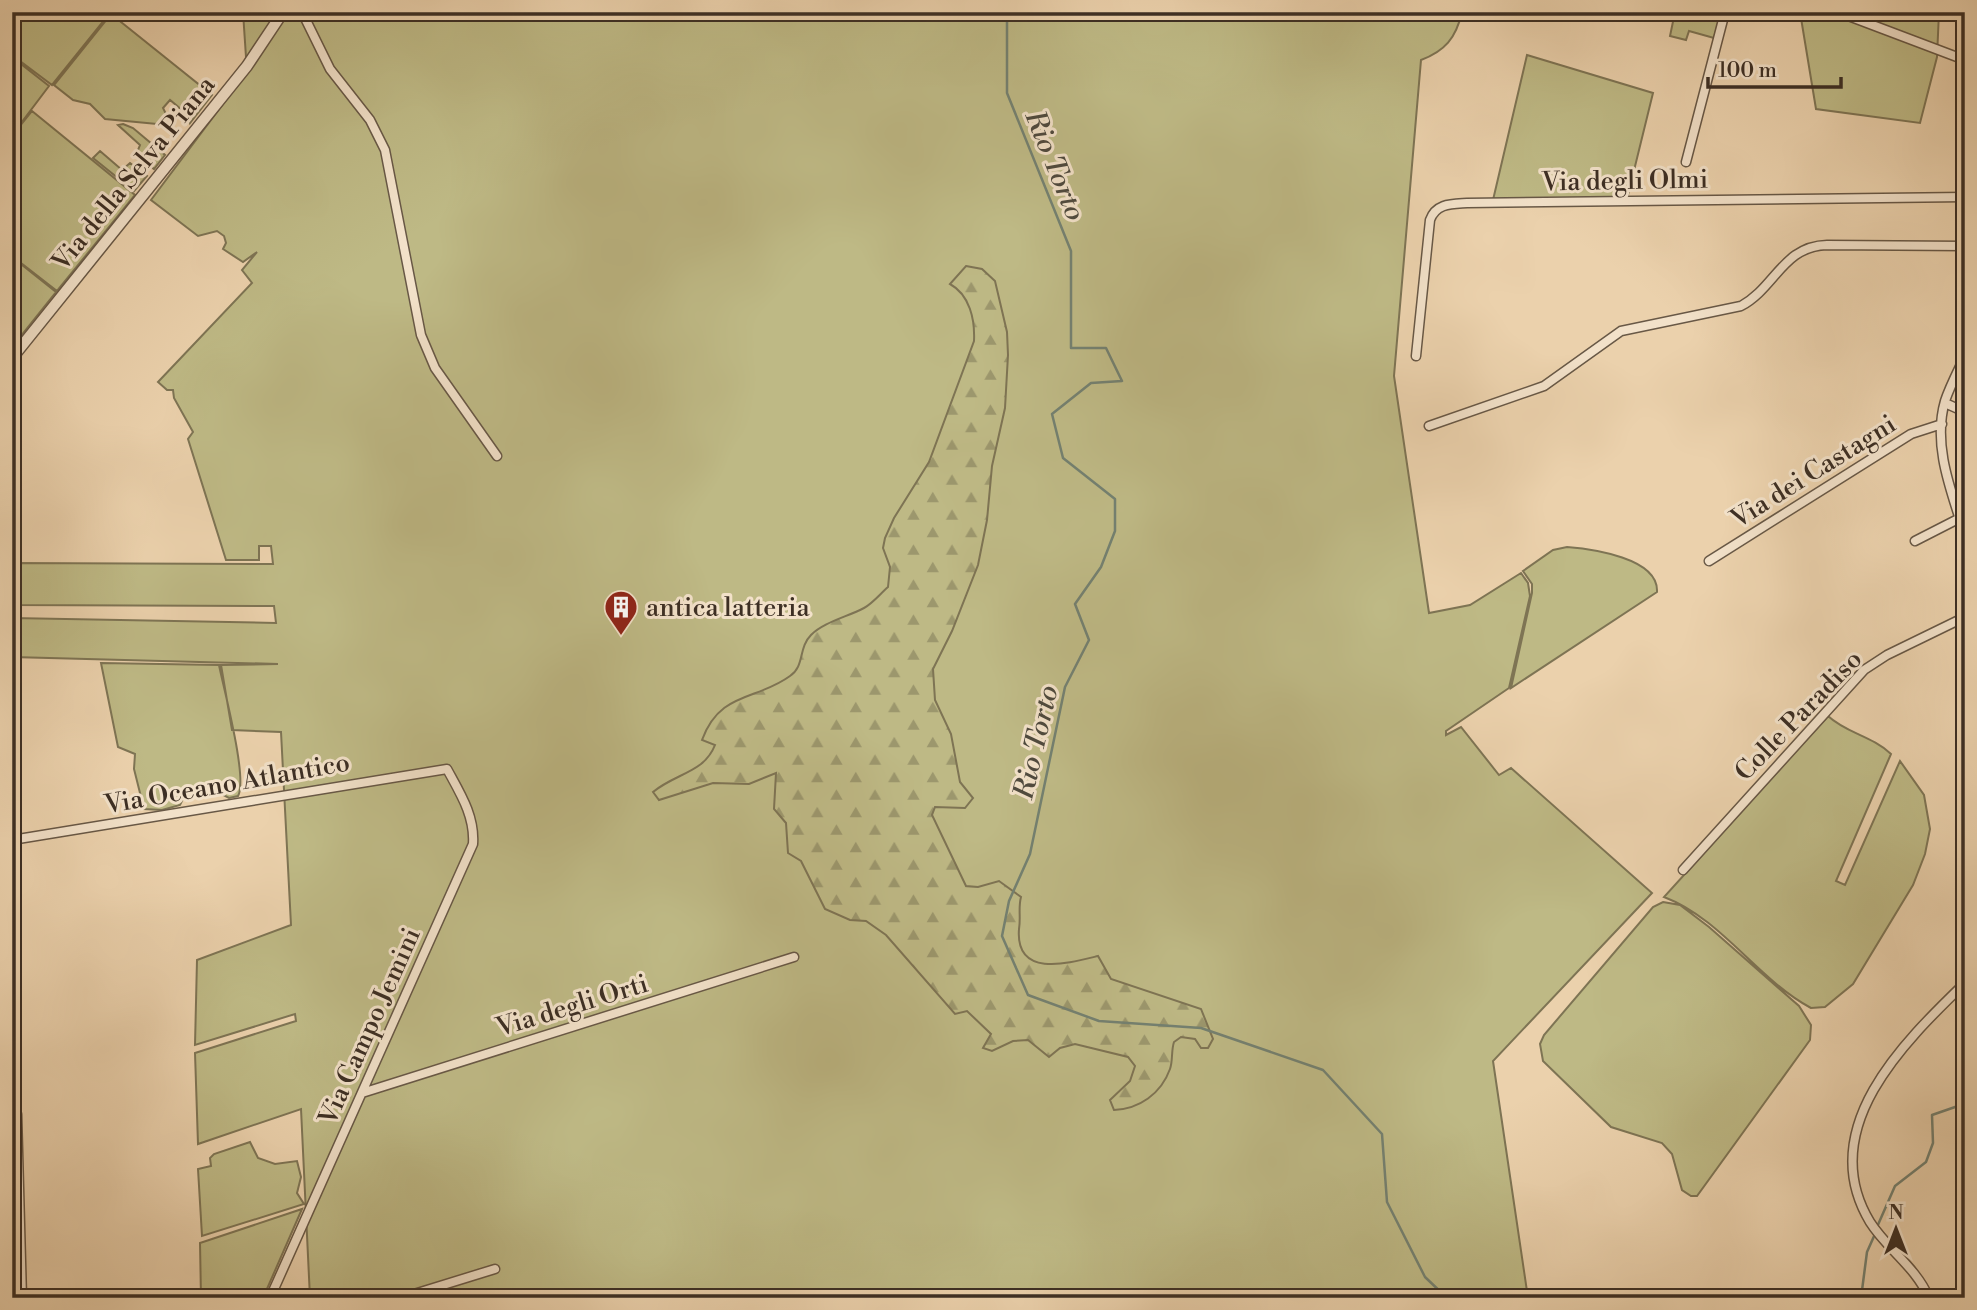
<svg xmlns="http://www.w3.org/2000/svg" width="1977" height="1310" font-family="'Libre Bodoni',serif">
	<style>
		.green { fill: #beb985; stroke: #7e7454; stroke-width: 2 }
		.forest { fill: url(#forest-firs); stroke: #7e7454; stroke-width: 2 }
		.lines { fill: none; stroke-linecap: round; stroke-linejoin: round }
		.stream { stroke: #748171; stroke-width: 2.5 }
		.minor-casing { stroke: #685846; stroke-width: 11 }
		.tertiary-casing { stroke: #685846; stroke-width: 13 }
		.minor { stroke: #f2e1c9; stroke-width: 8 }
		.tertiary { stroke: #f2e1c9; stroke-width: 10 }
		.labels { text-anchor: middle; stroke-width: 6; stroke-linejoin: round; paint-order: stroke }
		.street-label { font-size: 26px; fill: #3d2f24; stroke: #f2e1c9 }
		.poi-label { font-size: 26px; fill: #3d2f24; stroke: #f2e1c9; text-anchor: start }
		.water-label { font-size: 28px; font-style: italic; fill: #4f4a3e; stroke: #f2e1c9 }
	</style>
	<defs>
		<pattern id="forest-firs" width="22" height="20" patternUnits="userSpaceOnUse" patternTransform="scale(1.75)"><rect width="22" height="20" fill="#beb985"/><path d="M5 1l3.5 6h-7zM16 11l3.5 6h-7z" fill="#9c976d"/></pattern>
	</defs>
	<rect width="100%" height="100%" fill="#ebd1ac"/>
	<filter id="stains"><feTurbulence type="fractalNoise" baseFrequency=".00286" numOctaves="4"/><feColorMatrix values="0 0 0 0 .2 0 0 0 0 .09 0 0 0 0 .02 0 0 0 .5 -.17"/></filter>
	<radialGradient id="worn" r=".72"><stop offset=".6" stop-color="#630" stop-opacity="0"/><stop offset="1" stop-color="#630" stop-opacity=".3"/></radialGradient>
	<path class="green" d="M12,12H109L110,13L52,85L12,55Z
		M243,12H1462C1456,38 1445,51 1421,60L1394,376L1429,613L1470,605L1521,573L1528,583L1530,596L1509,688L1446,731V735L1461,727L1499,775L1511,768L1652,893L1493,1061L1528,1298H310L301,1109L198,1144L195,1053L296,1021L295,1014L195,1045L197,960L291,925L281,732L232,730L221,665L278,664L12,657V618L276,623L274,606L12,605V563L273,564L271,546H259V560H226L188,439L193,432L174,398L173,390H167L158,382L252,283L242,270L257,252L243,262L223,249L226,243L224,236L217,231L198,236L151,200L247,72Z
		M1675,12H1721L1714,38L1689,31L1686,40L1670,36Z
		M1800,12H1939L1937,57L1920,123L1816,109Z
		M111,14L212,95L190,123L188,115L170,100L163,108L168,118L157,124L105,119L90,104L73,100L54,85Z
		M1527,55L1653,93L1627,199L1493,200Z
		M12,57L49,86L12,135Z
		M32,111L135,195L57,291L12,256V136Z
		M123,124L133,128L165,155L154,169L136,155L140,145L118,125Z
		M100,151L122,170L130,163L147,176L134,191L93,158Z
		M12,257L56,292L12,347Z
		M1567,547C1592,549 1659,558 1657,592L1511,688L1532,593V584L1523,571L1553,550Z
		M101,663L219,665C224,690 248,779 238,796L229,798L210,788L197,796L184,797L180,805L162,810L144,809L134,769L135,754L118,747Z
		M1828,716C1846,733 1872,736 1891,754L1836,881L1845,885L1900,761L1924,795L1930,829L1925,854L1913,885L1853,984L1825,1007L1811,1008C1757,979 1722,919 1664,897Z
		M1663,902L1680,905L1709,927L1799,1006L1811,1025L1810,1040L1697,1196H1691L1682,1190L1672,1154L1662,1143L1611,1127L1543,1061L1540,1044L1544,1035L1653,907Z
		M250,1142L258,1158L275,1164L297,1161L301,1177L297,1193L304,1204L202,1236L198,1169L211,1166L210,1158L214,1154Z
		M302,1209L263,1298H201L200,1243Z"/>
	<path class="forest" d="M966,266L982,269L995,281L1007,332L1008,355L1005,408L992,466L987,520L978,565L952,631L933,669L935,700L951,734L960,782L973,798L965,808L935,807L932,815L966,886L978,887L999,881L1021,897C1018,908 1021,917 1019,929C1015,979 1070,963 1098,956L1111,979L1201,1009L1213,1039L1208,1048H1201L1195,1039L1181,1037L1174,1042C1171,1051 1173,1061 1170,1069C1161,1094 1139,1109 1114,1110L1110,1100L1130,1081L1135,1066L1128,1057L1075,1044L1060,1048L1049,1057L1028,1040L1013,1041L992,1051L983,1048L991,1034L967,1011L955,1014L886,935L866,921L850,920L825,909L801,861L788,853L786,823L774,809L776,773L749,784L713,783L659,800L653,792C676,773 704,773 715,745L702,740C720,691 756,701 790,676C805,666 798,648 811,635C824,622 847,617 864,608C873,603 880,594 888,587L890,567L883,548L885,538L894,518L929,462L974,341C975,320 970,295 950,284Z"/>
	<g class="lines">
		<path class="stream" d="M1007,12V93L1071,251V348H1106L1122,381L1091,383L1052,414L1063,458L1115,499V531L1101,567L1075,604L1089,640L1065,687L1030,854L1009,901L1002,936L1028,995L1099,1021L1201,1028L1323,1070L1382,1134L1387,1202L1425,1277L1447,1298
			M1877,1227L1895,1186L1926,1162L1933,1143L1932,1115L1958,1106L1965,1109
			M1861,1298L1867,1252L1875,1234"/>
		<defs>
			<path id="minor" d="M302,12L330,69L370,120L385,150L421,335L435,368L497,456
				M1838,12L1965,60
				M1686,162L1725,12
				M1416,356L1430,220C1436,203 1452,204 1467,203L1965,197
				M1965,356C1958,371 1950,386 1945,401C1932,446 1952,493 1965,535
				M1945,403L1965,412
				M1429,426L1544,386L1621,331L1741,306C1775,288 1783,246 1827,245L1965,246
				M1915,541L1960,518
				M1709,561L1911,434L1942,424
				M12,840L447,769C460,793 475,816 473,844L270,1298
				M1683,870L1864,670L1887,655L1965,617
				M362,1093L794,957
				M17,1114L22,1298
				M401,1298L495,1269
				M1929,1298C1916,1267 1887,1249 1870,1222C1814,1129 1904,1042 1965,983"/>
			<path id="tertiary" d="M12,358L247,66L283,12"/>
		</defs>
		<use href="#minor" class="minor-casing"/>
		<use href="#tertiary" class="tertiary-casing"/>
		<use href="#minor" class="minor"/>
		<use href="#tertiary" class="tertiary"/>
	</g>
	<defs>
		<symbol id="building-pin" viewBox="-11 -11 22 30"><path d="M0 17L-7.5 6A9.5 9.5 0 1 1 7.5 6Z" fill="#8f2418" stroke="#f2e1c9"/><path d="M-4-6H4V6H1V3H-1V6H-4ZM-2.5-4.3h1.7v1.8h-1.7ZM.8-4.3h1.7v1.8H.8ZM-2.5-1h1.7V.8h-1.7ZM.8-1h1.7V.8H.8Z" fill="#fff"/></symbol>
	</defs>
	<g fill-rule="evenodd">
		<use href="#building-pin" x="602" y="588" width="38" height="52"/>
	</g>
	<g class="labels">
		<g class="street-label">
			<text transform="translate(133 173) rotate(-51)" y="9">Via della Selva Piana</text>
			<text transform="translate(1625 180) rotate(-1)" y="9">Via degli Olmi</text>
			<text transform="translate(1813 471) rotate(-32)" y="9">Via dei Castagni</text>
			<text transform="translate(1798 715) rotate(-46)" y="9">Colle Paradiso</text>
			<text transform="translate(227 783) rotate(-10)" y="9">Via Oceano Atlantico</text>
			<text transform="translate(572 1005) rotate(-17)" y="9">Via degli Orti</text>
			<text transform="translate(369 1026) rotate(-66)" y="9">Via Campo Jemini</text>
		</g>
		<g class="poi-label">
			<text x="646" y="616">antica latteria</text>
		</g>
		<g class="water-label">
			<text transform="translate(1056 165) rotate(68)" y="10">Rio Torto</text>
			<text transform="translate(1035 742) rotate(-77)" y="10">Rio Torto</text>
		</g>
	</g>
	<rect width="1977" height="1310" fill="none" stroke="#ebd1ac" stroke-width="42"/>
	<rect x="14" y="14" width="1949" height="1282" fill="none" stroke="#3d2f24" stroke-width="3.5"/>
	<rect x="21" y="21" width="1935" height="1268" fill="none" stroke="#3d2f24" stroke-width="2"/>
	<g transform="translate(1896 1229)" stroke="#f2e1c9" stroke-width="5" paint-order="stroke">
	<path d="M0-5L12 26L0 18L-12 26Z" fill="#3d2f24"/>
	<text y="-10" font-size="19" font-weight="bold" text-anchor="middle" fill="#3d2f24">N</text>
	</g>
	<path d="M1708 77v10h133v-10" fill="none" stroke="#3d2f24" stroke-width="3.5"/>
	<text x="1718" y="77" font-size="21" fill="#3d2f24" stroke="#f2e1c9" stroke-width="5" paint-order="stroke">100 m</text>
	<rect width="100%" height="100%" filter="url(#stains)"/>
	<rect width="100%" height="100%" fill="url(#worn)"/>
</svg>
